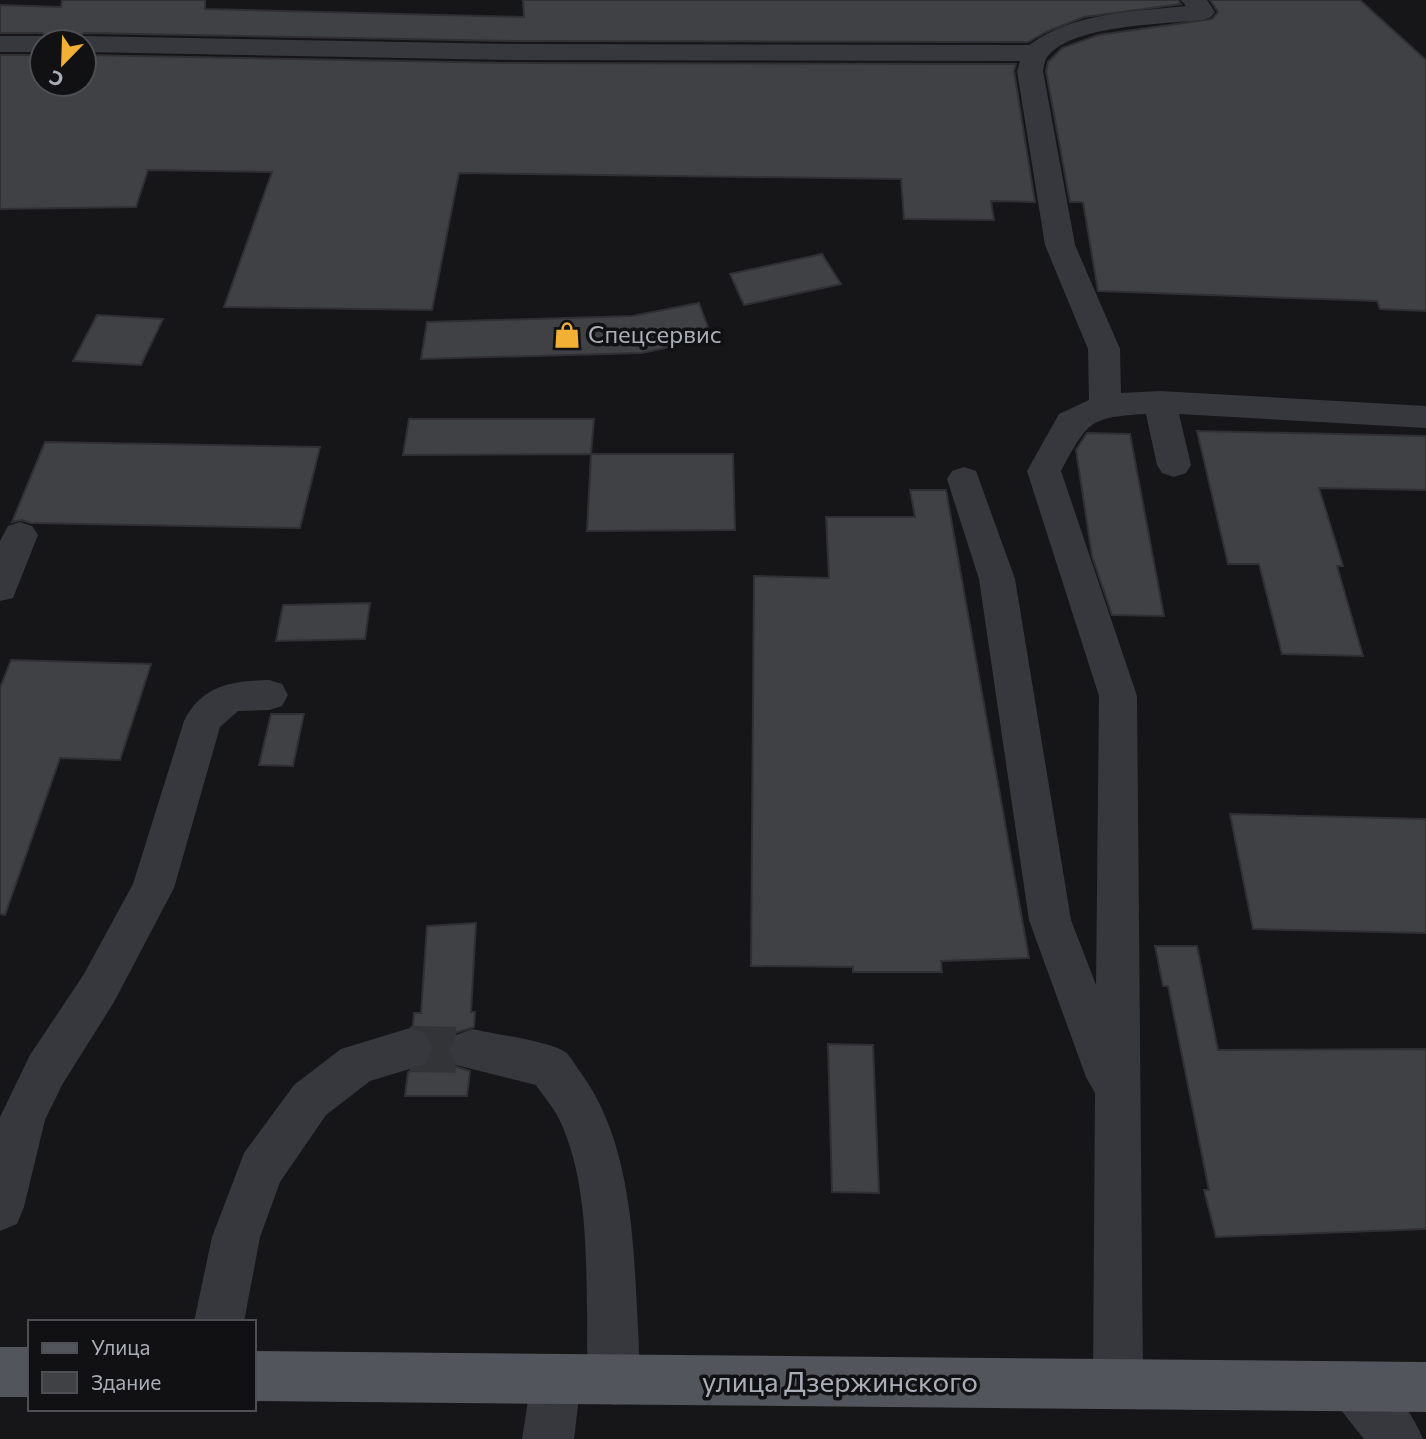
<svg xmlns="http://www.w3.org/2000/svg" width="1426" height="1439" font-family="Commissioner,sans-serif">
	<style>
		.building { fill: #404145; stroke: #303034; stroke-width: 2 }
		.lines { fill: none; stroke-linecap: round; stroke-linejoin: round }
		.minor-tunnel { stroke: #333438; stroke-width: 46; stroke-dasharray: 46 23; stroke-linecap: butt }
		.minor { fill: #37383d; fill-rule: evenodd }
		.major { fill: #53555c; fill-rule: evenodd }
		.labels { text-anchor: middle; stroke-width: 7; stroke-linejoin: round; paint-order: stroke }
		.poi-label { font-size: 24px; fill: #a8adb8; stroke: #111113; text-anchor: start }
		.near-street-label { font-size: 28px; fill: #a8adb8; stroke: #111113 }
	</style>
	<rect width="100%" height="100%" fill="#161618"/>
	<path class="building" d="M62,0H205V9L524,17L523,0H1178L1181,4L1084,17L1046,32L1028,42L515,41L84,33L70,42H56L42,33H0V5L61,7Z
		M1210,0H1360L1426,60V311L1380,309L1377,301L1098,291L1083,202H1070L1046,71L1048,62L1062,48L1098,35L1212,19L1218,12Z
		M0,55H42V84H84V55L515,63L1016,64L1014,71L1035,202L991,201L994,220L904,219L901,179L459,173L432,310L224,307L272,172L148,170L136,207L0,209Z
		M822,254L841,284L744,305L730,274Z
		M699,303L712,338L642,353L421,359L427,322L632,316Z
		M97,315L163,319L141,365L73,361Z
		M409,419H594L591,454L403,455Z
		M1197,431L1426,436V490L1319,488L1343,566H1337L1363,656L1282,654L1259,564H1228Z
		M1087,433L1130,434L1164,616L1112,615L1092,556L1076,450Z
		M45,442L320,447L300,528L31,523L21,520L12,522Z
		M591,454H733L735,530L587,531Z
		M910,490H946L1029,958L941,961L942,972H853V967L751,966L754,576L829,578L826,517H915Z
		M370,603L365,639L276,641L283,605Z
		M11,660L151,664L120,760L60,758L5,915L0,914V688Z
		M271,714H304L293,766L259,765Z
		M1230,814L1426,819V933L1253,929Z
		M476,923L471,1012H475L474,1027L455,1033L448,1049L454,1066L470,1071L467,1096H405L408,1072L427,1067L434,1050L428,1033L413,1026L414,1013H421L427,926Z
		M1155,946H1197L1218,1050L1426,1049V1229L1216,1237L1204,1190H1209L1168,986H1163Z
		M828,1044L873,1045L879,1193L832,1192Z"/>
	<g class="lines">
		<path class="minor-tunnel" d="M410,1049L472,1050"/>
		<path class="minor" d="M1181,0H1207L1215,12L1211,17L1202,20C1164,24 1073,25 1048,56C1045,59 1044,66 1043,71L1075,245L1120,349L1121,393L1160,391L1426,406V428L1179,414L1191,465L1186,473L1174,477L1162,473L1157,465L1146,414C1088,417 1088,422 1061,471L1137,696L1143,1383L1136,1401L1118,1408L1100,1401L1093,1383L1095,1093L1086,1077L1029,920L979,579L947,479L952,471L964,467L976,471L1015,579L1071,920L1096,985L1099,696L1027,471L1059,414L1089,400L1088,349L1045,245L1017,71L1020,61L515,60L84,52V42H72L84,36L515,44L1029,45C1075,12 1131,12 1186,6Z
			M0,36H42L54,42H42V52H0Z
			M20,522L32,526L38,535L13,598L0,601V541L8,526Z
			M269,680L282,684L288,695L282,706L269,710L238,711L220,727L174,888L114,1002L62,1085L45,1120L24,1207L17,1224L0,1231V1117L30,1055L84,974L133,884L184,721C202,685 232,681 269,680Z
			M410,1028L426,1034L432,1049L426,1064L370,1081L326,1115L280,1182L260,1237L244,1322H194L212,1237L238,1169L244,1153L294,1085L341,1049Z
			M472,1029C493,1034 550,1041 565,1052C571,1056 576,1067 581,1073C629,1139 633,1231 637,1309C638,1339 643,1370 632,1398L614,1405L596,1398C584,1370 588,1338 587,1307C586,1247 586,1177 560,1121C554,1108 544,1097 536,1085L456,1065L450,1050L456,1035Z
			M556,1356L574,1363L581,1381L574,1439H522L531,1381L538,1363Z
			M1354,1361C1384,1373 1411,1409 1423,1439H1364L1336,1404L1329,1386L1336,1368Z"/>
		<path class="major" d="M0,1347H30V1397H0Z
			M254,1351L1426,1362V1412L254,1401Z"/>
	</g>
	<defs>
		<symbol id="shop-bare" viewBox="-9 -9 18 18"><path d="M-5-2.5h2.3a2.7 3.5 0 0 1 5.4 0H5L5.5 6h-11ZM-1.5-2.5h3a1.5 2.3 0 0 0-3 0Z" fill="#f2b134" stroke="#111113" stroke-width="2.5" paint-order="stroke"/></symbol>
	</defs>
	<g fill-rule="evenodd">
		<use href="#shop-bare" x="548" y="316" width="38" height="38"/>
	</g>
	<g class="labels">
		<g class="poi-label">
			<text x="588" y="343">Спецсервис</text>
		</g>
		<g class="near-street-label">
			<text x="840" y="1392">улица Дзержинского</text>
		</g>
	</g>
	<rect x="28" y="1320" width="228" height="91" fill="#111113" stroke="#4d4f55" stroke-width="2"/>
	<rect x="42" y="1343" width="35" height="10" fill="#53555c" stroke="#4d4f55" stroke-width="2"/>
	<text x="91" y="1355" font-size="21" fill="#a8adb8">Улица</text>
	<rect x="42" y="1372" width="35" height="21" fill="#404145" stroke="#4d4f55" stroke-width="2"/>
	<text x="91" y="1390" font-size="21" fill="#a8adb8">Здание</text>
	<g transform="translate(63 63) rotate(203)"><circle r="33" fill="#111113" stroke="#4d4f55" stroke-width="2"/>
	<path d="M0-5L12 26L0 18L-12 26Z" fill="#f2b134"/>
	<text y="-10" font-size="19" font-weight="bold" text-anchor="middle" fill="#a8adb8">С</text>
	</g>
</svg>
